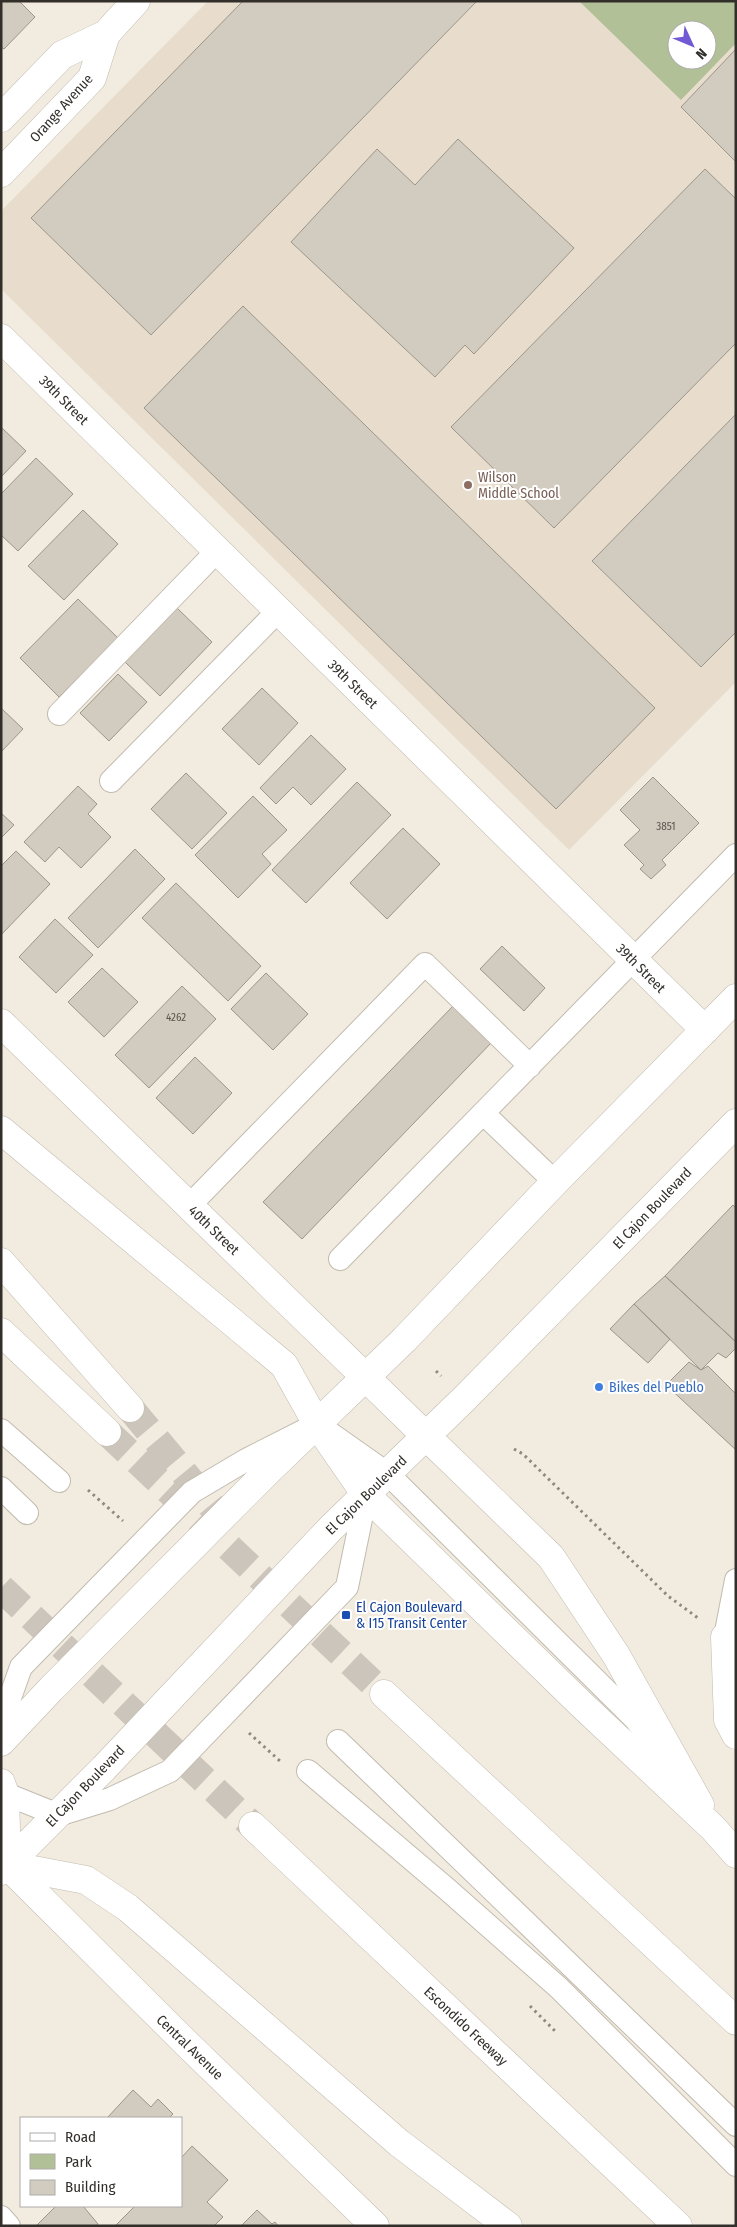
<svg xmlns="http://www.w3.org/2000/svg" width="737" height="2227" font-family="'Fira Sans Condensed',sans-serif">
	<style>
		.built { fill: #e8ddcc; fill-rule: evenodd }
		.green { fill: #b1c096; fill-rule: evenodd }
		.building { fill: #d2cbbf; stroke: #9c958a }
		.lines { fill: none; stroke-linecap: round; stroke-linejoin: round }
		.motorway-tunnel { stroke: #ccc5bb; stroke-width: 28; stroke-dasharray: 28 14; stroke-linecap: butt }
		.service-casing { stroke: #c2bbaf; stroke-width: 24 }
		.minor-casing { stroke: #c2bbaf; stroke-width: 29 }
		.tertiary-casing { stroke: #c2bbaf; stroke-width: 29 }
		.secondary-casing { stroke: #c2bbaf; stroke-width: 29 }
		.primary-casing { stroke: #c2bbaf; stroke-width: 29 }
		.motorway-casing { stroke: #c2bbaf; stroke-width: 29 }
		.path { stroke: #8d8880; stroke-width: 3; stroke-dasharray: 2.5 4; stroke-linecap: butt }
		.service { stroke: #fff; stroke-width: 22 }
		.minor { stroke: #fff; stroke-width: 28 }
		.tertiary { stroke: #fff; stroke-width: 28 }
		.secondary { stroke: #fff; stroke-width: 28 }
		.primary { stroke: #fff; stroke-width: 28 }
		.motorway { stroke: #fff; stroke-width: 28 }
		.education-dot { fill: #8d6e63; stroke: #fff; stroke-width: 2 }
		.shop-dot { fill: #3f7fe0; stroke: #fff; stroke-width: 2 }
		.transit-dot { fill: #1a4fb4; stroke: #fff; stroke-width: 2 }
		.labels { text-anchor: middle; stroke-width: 4; stroke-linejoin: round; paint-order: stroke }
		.number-label { font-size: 11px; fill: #5a564f }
		.street-label { font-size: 14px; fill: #322f2a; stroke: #fff }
		.education-label { font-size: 14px; fill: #785e54; stroke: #fff; text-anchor: start }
		.shop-label { font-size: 14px; fill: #366cbe; stroke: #fff; text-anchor: start }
		.transit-label { font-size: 14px; fill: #164399; stroke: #fff; text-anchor: start }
	</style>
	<rect width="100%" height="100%" fill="#f2ebdf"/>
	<path class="built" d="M208,1H736V682L569,850L1,289V211ZM677,30H707V60H677Z"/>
	<path class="green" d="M579,1H736V43L681,100ZM677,30H707V60H677Z"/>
	<path class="building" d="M1,1H19L35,17L4,49L1,47Z
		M243,1H477L151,335L31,218Z
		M736,49V162L681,107Z
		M458,139L574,248L474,354L465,345L435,377L291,242L377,149L415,185Z
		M705,169L736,199V343L554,528L451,427Z
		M243,306L655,708L556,809L144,408Z
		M736,414V632L701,667L592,561Z
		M1,427L26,451L1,477Z
		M36,458L73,494L18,551L1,535V494Z
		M83,510L118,544L64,600L28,566Z
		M78,599L118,638L59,697L20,658Z
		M177,608L212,642L160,696L125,662Z
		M118,674L147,702L109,741L80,713Z
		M262,688L298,723L259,765L222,729Z
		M1,708L23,729L1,752Z
		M311,735L346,769L311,805L293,787L276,804L260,788Z
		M186,773L227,813L192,849L151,809Z
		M653,777L699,823L662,860L666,865L651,879L640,869L644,865L624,845L640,830L620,810Z
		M357,782L391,815L306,903L272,870Z
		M78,786L97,804L88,814L111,837L81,868L59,847L45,862L24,842Z
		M253,796L287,830L262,854L271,864L238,898L195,855Z
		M1,813L14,825L1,838Z
		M403,828L440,864L387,919L350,883Z
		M135,849L165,879L98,948L68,918Z
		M16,851L50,884L1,935V866Z
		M176,883L261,966L228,1001L142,918Z
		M55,919L93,955L56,993L19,957Z
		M502,946L545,988L524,1011L480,969Z
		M102,968L138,1002L104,1037L68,1002Z
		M266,973L308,1014L273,1050L231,1009Z
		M182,986L216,1019L149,1088L115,1055Z
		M455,1004L493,1041L302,1239L263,1202Z
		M195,1057L232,1093L193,1134L156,1098Z
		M733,1205L736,1208V1342L665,1276Z
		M665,1276L736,1342V1348L726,1358L718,1353L701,1370L634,1304Z
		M634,1304L670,1339L648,1363L610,1329Z
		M689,1362L701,1370L708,1366L736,1394V1450L666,1385Z
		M133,2090L151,2107L158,2099L173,2114L169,2118H107Z
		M192,2146L228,2180L207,2202L223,2217L214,2226H115L135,2206H181V2158Z
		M56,2206H83L98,2224L96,2226H36Z
		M257,2210L272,2224L275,2222L278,2226H241Z"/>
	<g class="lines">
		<path class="motorway-tunnel" d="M130,1408L214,1509
			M107,1432L384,1694
			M1,1588L253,1826"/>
		<defs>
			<path id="service" d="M59,714L217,551
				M111,781L278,611
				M484,1114L555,1182
				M189,1206L425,964L530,1066
				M340,1259L736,855
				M1,1430L59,1481
				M1,1488L27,1513
				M725,1637L736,1580
				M1,1723L21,1667L192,1492L246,1460L317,1424L388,1474L636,1720L655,1747
				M338,1741L736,2125
				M308,1771L448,1890L559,1988L736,2165
				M1,1792L58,1815L110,1799L170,1771L347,1587L366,1495
				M1,2217L9,2226"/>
			<path id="minor" d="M1,338L705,1030
				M725,1637L728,1720L736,1735
				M7,1865L186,2043L375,2226"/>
			<path id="tertiary" d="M1,1023L426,1436"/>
			<path id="secondary" d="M1,118L62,55L106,34L136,1
				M1,173L92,78L106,34"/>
			<path id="primary" d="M1,1742L51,1689L268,1471L404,1340L555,1182L736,998
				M1,1871L104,1768L331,1528L464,1399L736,1123"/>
			<path id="motorway" d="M1,1130L284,1365L317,1424L366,1495L582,1705L713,1828L736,1854
				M1,1262L130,1408
				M1,1332L107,1432
				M426,1436L551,1557L616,1655L700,1805
				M384,1694L736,2021
				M1,1783L5,1794L7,1865L86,1880L128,1908L399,2143L508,2226
				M253,1826L678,2226"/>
		</defs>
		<use href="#service" class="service-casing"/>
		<use href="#minor" class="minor-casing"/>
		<use href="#tertiary" class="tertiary-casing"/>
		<use href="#secondary" class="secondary-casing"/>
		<use href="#primary" class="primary-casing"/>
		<use href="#motorway" class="motorway-casing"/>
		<path class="path" d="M436,1371L441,1376
			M514,1449L523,1454L668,1596L698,1618
			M88,1490L123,1521
			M249,1733L280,1761
			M530,2006L557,2033"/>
		<use href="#service" class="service"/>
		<use href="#minor" class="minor"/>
		<use href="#tertiary" class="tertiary"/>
		<use href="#secondary" class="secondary"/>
		<use href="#primary" class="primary"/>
		<use href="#motorway" class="motorway"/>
	</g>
	<circle class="education-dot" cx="468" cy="485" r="5"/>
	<circle class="shop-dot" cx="599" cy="1387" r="5"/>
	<rect class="transit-dot" x="341" y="1610" width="10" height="10" rx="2.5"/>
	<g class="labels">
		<g class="number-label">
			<text x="666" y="830">3851</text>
			<text x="176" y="1021">4262</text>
		</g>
		<g class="street-label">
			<text transform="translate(61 108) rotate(-48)" y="5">Orange Avenue</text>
			<text transform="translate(64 400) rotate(45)" y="5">39th Street</text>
			<text transform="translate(353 684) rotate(44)" y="5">39th Street</text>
			<text transform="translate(641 968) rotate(45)" y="5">39th Street</text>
			<text transform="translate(652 1208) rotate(-46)" y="5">El Cajon Boulevard</text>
			<text transform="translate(214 1230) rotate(44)" y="5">40th Street</text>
			<text transform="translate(366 1495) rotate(-44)" y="5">El Cajon Boulevard</text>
			<text transform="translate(85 1786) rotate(-46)" y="5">El Cajon Boulevard</text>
			<text transform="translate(466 2026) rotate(43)" y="5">Escondido Freeway</text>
			<text transform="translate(190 2047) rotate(44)" y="5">Central Avenue</text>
		</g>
		<g class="education-label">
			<text x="478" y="482">Wilson<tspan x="478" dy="16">Middle School</tspan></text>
		</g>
		<g class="shop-label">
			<text x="609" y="1392">Bikes del Pueblo</text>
		</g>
		<g class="transit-label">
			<text x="356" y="1612">El Cajon Boulevard<tspan x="356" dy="16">&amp; I15 Transit Center</tspan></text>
		</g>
	</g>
	<rect width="737" height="2227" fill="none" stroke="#322f2a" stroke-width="5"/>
	<rect x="20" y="2117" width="162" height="90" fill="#ffffff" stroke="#adacaa"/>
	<rect x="30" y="2133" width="25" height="8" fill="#ffffff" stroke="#adacaa"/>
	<text x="65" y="2142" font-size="15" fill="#322f2a">Road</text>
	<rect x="30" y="2154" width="25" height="15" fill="#b1c096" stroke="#adacaa"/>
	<text x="65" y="2167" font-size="15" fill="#322f2a">Park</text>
	<rect x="30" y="2180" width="25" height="15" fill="#d2cbbf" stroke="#adacaa"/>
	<text x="65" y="2192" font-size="15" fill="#322f2a">Building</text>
	<g transform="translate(692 45) rotate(134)"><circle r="24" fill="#ffffff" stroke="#adacaa"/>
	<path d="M0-4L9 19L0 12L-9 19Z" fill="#715ad4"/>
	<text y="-8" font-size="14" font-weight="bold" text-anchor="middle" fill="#322f2a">N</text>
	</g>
</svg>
